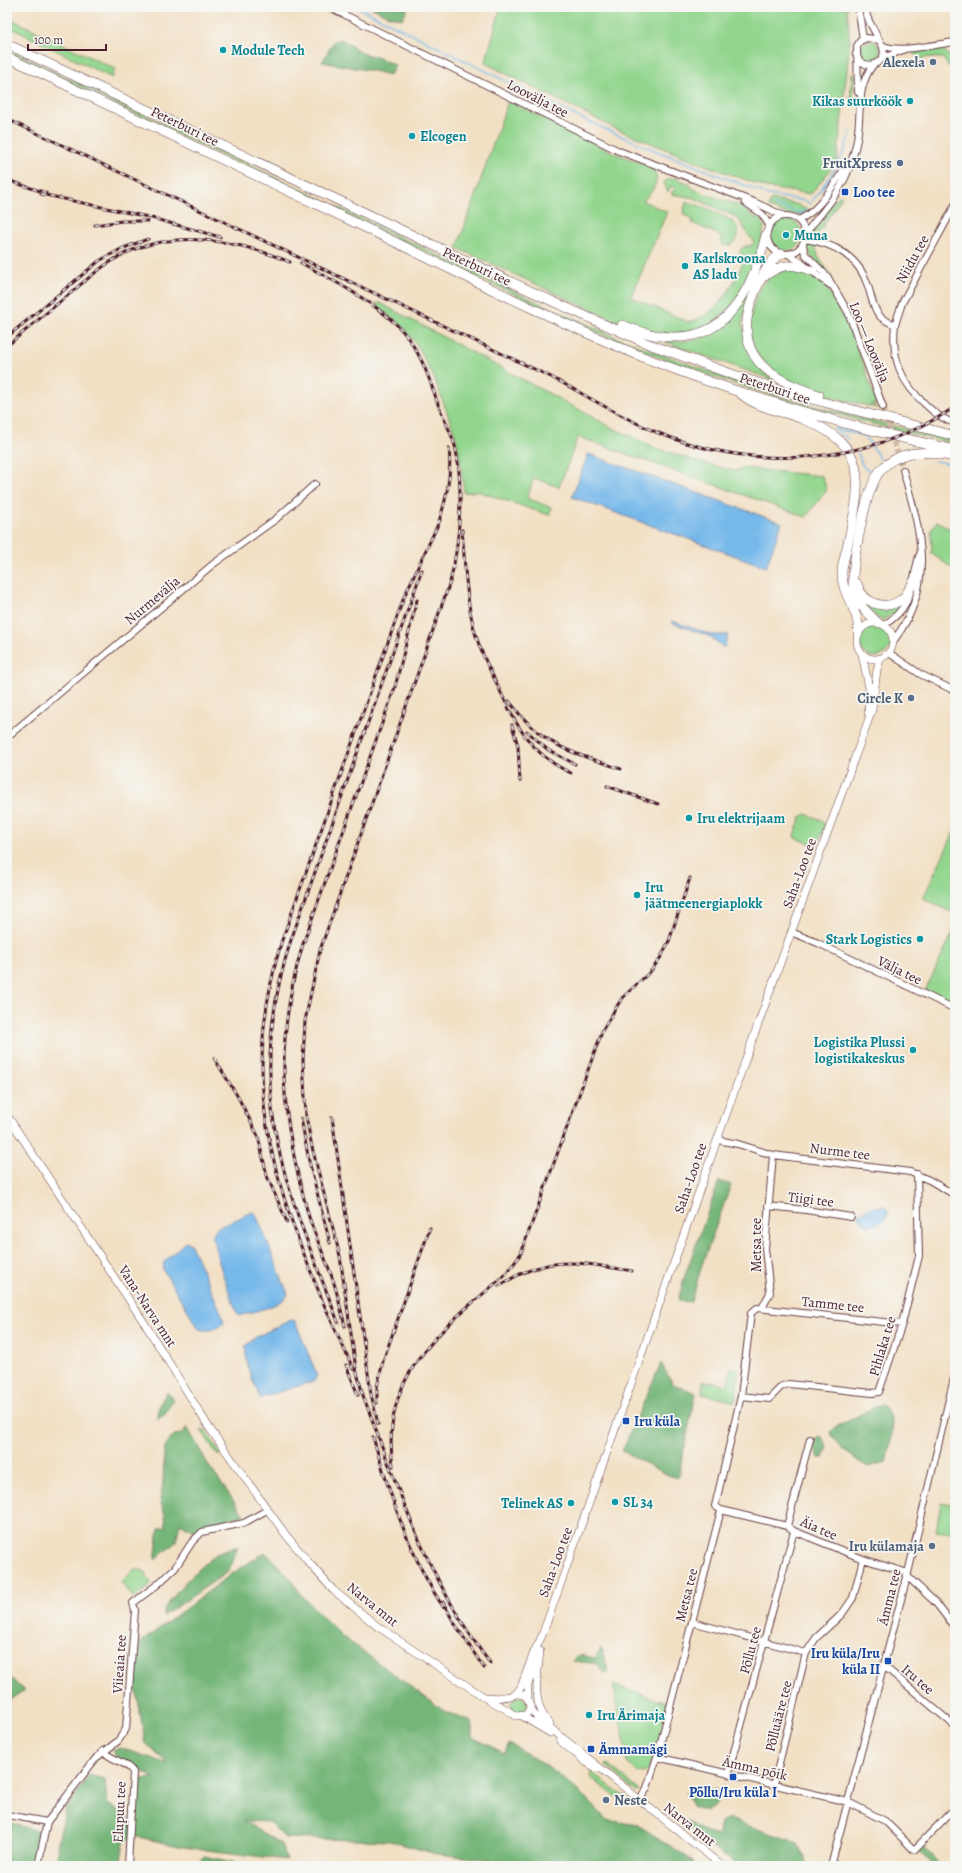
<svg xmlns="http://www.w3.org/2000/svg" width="962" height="1873" font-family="Alegreya,serif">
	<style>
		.green { fill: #92d58d; stroke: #6e7a5c }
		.forest { fill: #75b678; stroke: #606a52 }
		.water { fill: #74b8ea; stroke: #5f6c8a }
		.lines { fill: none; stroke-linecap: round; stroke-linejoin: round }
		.stream { stroke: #74b8ea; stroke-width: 1.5 }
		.minor-tunnel { stroke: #d0b9a6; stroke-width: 6; stroke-dasharray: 6 3; stroke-linecap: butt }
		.minor-casing { stroke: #633c42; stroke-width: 8 }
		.major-casing { stroke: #633c42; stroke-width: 8 }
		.highway-casing { stroke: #633c42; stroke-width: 10 }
		.minor { stroke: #fff; stroke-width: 6 }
		.major { stroke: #fff; stroke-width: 7 }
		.highway { stroke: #fff; stroke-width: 9 }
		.rail-casing { stroke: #4a1f2b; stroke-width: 3 }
		.rail { stroke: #f6f6f2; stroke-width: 1.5; stroke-dasharray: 4.5; stroke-linecap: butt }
		.culture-dot { fill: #0f9aa8; stroke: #f6f6f2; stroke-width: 1.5 }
		.service-dot { fill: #5c6f8a; stroke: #f6f6f2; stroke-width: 1.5 }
		.transit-dot { fill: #1a4fb4; stroke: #f6f6f2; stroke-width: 1.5 }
		.labels { text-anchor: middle; stroke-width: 3.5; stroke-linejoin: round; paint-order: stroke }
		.culture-label { font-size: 14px; font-weight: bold; fill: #0d838f; stroke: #f6f6f2; text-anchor: start }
		.service-label { font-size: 14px; font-weight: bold; fill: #4e5e75; stroke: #f6f6f2; text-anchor: end }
		.street-label { font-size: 14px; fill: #4a1f2b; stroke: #f6f6f2 }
		.transit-label { font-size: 14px; font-weight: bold; fill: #164399; stroke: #f6f6f2; text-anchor: start }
	</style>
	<rect width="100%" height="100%" fill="#f6f6f2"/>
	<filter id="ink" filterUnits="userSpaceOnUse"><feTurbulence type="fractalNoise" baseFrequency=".025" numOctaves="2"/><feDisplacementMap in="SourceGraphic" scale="8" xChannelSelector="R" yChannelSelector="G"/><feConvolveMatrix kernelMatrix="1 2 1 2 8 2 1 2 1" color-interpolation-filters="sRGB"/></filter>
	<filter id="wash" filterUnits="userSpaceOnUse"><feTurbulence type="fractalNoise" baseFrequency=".012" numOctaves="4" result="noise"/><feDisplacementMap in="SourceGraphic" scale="16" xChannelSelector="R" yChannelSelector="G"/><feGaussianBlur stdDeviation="0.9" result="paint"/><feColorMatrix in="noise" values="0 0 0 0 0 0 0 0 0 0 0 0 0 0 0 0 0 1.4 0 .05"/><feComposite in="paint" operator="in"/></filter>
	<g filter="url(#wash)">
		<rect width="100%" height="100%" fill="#f2e0c5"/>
		<path class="green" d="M501,7H847L850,42L837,161L811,194L768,188L705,165L614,128L485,63Z
			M7,17L115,69L112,78L7,26Z
			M860 51a10 10 0 1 1 20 0a10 10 0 1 1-20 0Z
			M942,47L948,55L953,56L955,64L953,67L948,66L943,58H930V57L919,59L911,51Z
			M7,49L524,296L618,338L757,389L817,407L955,441V444C859,422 765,396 672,362C577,327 486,281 394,237C265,176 136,114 7,53Z
			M852,73H854L853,106H852L850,100Z
			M508,101L610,151L653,168C662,180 652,192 643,201L667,212L631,297L688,322C721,315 733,284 746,256L740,253V250L745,246H751L754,241C745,234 744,224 736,217L694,198L671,194L675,188L671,186L668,192L664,183L667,179L675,178L690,184V186L698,191L740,206L756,218L761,216L764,228L761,245L756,260L734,305L705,330L670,335L630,326L618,322L457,248Z
			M839,196L842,197L826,221L821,217Z
			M771,200L796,204L809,211C797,220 780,212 768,207Z
			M686,202C694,202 731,218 735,224C744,235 733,250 721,244L722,239L717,234L692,223L693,220L683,214Z
			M770 235a16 16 0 1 1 32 0a16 16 0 1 1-32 0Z
			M820,220L825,223L815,239L809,235L810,233Z
			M808,242L814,243L819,258L832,278L811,256L806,247Z
			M760,266L763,267L746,305L742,325L762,371L776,381L660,340C722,348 738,314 760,266Z
			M787,268C792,268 800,268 805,270C839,283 866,372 877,404H871L877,408C831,397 738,381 751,316C753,305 757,288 766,280C771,275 780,271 787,268Z
			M380,303L615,429L656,448L699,462L735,471L744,468L822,476L827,490L806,517L578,437L559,487L534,478L527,498L552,508L549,515L477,491L464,493L461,466L455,434L434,378L419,348L403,327L375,304Z
			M937,521L955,532V570L932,554L931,530Z
			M863,601L904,602L897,612L882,620L873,614Z
			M859 641a16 16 0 1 1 32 0a16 16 0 1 1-32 0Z
			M806,814L822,820L825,825L817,846L795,838L794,835L801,817Z
			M955,830V914L923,898Z
			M955,928V1005L925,991Z
			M730,1369L739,1370L735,1402L702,1394L703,1381L728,1385Z
			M201,1430L207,1432L220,1454L218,1456Z
			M941,1502L955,1505L951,1533L936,1531Z
			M136,1568L145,1572L151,1583L150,1586L134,1598L121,1582Z
			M613,1685L667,1703C664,1715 654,1768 645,1773L638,1772L626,1762L627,1755Z
			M511 1705a8 8 0 1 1 16 0a8 8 0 1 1-16 0Z
			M607,1763L640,1791L636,1792L606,1765Z
			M591,1772L629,1800V1802L620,1800L590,1777Z"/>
		<path class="forest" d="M371,7H408L402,19L386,15Z
			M341,39L364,54L377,57L395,65L390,75C368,69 345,67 322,62L334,41Z
			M719,1181L731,1185L703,1262L691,1302L678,1301L684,1278Z
			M661,1363L673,1384L696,1393L678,1478L668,1475L622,1451Z
			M167,1392L173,1400L164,1415L158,1419L159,1405Z
			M881,1404C899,1417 891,1443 886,1462L868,1467C853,1459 838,1447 830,1432L838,1426Z
			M187,1427L209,1466L244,1515L206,1525L194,1531L180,1523L176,1542L155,1560L159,1528L166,1527L165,1515L160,1500L163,1483L164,1454L165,1446L174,1435L183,1434Z
			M818,1436L822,1437L827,1447L823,1458H819L814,1446Z
			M238,1546L229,1571L163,1616L165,1607L188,1579L216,1554Z
			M265,1552L291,1579L302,1596L343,1637L444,1711L472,1721V1737L504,1753L509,1744C542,1760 583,1791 606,1820L638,1825L692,1860L696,1866H554L436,1854L390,1841L285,1838L269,1822L244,1821L281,1844L287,1860L183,1847L134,1836L124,1843L120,1866H59L57,1846L65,1811L89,1775L105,1779L107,1803L132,1821L139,1779L154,1778L116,1757L113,1750L121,1748L168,1764L145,1743L135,1681L136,1646L230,1575Z
			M601,1648L608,1669L605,1674L597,1664L573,1661L575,1657L580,1655L595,1658Z
			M7,1675L24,1690L7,1702Z
			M695,1789L718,1790V1803L706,1811L693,1807L686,1793Z
			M729,1819L798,1843L808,1866H738L686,1825L685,1820L707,1833L717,1836L721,1823Z
			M7,1822L39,1831L32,1866H7Z
			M921,1844L941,1866H933L917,1849Z
			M204,1856L254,1866H183L184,1861L196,1864Z"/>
		<path class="water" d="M588,454L782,523L766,567L572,497Z
			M673,621L712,635H728L724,648L711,637L672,623Z
			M879,1206C884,1206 887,1207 889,1212C885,1222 878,1225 868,1226L860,1219L859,1215L865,1210Z
			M252,1212L256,1214L288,1294C283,1306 251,1312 239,1316C234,1309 212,1245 213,1236C213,1232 215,1231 217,1228Z
			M186,1241L191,1245L221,1312L224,1323C219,1329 207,1332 199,1329L163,1270L164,1262Z
			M291,1320L295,1321L317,1375L314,1381L260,1398L248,1368L245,1346L256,1337Z"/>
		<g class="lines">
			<path class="stream" d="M357,7L576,116L644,146L769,195L806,201L810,204C828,180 843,161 851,131
				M773,205L800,213L806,210
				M847,438L834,428L865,436L880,459
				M858,453C861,460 861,469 870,470
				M935,461L955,465"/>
		</g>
	</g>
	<g filter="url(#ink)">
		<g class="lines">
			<path class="minor-tunnel" d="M883,407L903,470"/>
			<defs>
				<path id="minor" d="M329,7L619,151L754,202L784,216
					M858,7L863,39
					M882,45C898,54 937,44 955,42
					M856,54C860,65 870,68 880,61L884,54L883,47L869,21L864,7
					M881,59L905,49
					M858,92L857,46L860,41L867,38L879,40
					M745,202L762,214L769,225
					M767 235a19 19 0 1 1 38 0a19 19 0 1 1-38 0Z
					M798,220C821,211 835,181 849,162
					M805,234C820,214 841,193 849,168C853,157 857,144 858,132C861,108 857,86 873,65
					M805,239C834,243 859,257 868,286C871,295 873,308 879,315C882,320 889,322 895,325C891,358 901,383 926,405C934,413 944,420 955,423
					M803,245L805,254L827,276L848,312L883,407
					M788,254L799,261L830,285
					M895,325L902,303L955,205
					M884,625C913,607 911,586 919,556
					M894,640C936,585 921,532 903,470
					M889,653L920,674L955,691
					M7,737L212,565L276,519L315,484
					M791,932L818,943L955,1009
					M718,1140L738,1144L773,1155L910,1172L929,1180L955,1195
					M768,1206L806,1210L851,1217
					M762,1308L770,1293L765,1249L773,1155
					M741,1396L751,1313L757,1308L902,1324
					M721,1510L787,1526L794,1531L863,1559L908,1573
					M787,1526L810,1439
					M907,1576L936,1603L955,1628
					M692,1622L806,1653
					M884,1666L955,1726
					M103,1751C111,1760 127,1762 133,1772L128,1866
					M657,1757L848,1802L885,1821L914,1850L950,1813
					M728,1774L794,1531
					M774,1784L806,1653L816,1638L842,1614L853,1598L863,1559
					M639,1801L647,1788L657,1757L721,1510L715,1506L741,1396L769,1399L782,1386L789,1384L872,1393L879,1392L902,1324L919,1256L917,1174
					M7,1815L47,1822
					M38,1866L47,1822L96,1758L118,1741L126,1729L135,1610L133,1603L158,1584L175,1568L192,1542L202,1532L244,1523L267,1510
					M831,1866L908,1573L955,1374"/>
				<path id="major" d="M857 641a18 18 0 1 1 36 0a18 18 0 1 1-36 0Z
					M862,654L869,688L868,713
					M7,1115L145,1324L210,1429L286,1535L311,1565L333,1590L377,1626L490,1701L504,1708L516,1716L526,1715L530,1708
					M540,1651C538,1677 530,1703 550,1724
					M516,1694L521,1687L534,1652L541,1638L557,1594L757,1027L872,710L877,670L880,659
					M487,1697C498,1699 506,1698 516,1694C527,1693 528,1699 530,1707C531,1711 535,1715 538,1718L722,1866
					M528,1697V1685L536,1661
					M522,1716L550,1733
					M560,1741L586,1762L596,1768"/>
				<path id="highway" d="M7,44L554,302L646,343L737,376L792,394L955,436
					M7,57C125,113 243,170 362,226C455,271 547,318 643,357C744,397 849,427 955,450
					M782,254C768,260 764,274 757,287C728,349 762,378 819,395
					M763,277C782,263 791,263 813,271
					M622,325C707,360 746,316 766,235
					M741,394C758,409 784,411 805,420C872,447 860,485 848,543C846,553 842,563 842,573C841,595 861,612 858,633
					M857,584C863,604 888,613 904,597C908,592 911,586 914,581
					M878,623C869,614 858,605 854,592C849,572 864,506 872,486C875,478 880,469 887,464C908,448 931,452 955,457"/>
			</defs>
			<use href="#minor" class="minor-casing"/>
			<use href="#major" class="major-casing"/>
			<use href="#highway" class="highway-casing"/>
			<use href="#minor" class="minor"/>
			<use href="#major" class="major"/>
			<use href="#highway" class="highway"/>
			<defs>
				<path id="rail" d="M7,119L551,377C586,395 620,417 656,432C754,472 866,466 955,407
					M7,180L46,193
					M41,194L148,217L220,237
					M95,225L122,221H148
					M301,263C331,279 372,301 396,324C419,347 428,374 438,404C443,418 451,431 455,446C464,484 460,544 450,582L320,950L305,1021L303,1061L306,1116L312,1147L340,1256L356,1369L363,1395
					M7,337L99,261L121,249L148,239
					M7,346C26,330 46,313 66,297C88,278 112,256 141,247C190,231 244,243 290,262
					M438,524C447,499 452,475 449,448
					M462,530C465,560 465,591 472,620C476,642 486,663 496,682C514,722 529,754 571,773
					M509,701C543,747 569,751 621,769
					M512,725L518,746L520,781
					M527,731L548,750L575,764
					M607,786L658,804
					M214,1058L238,1097L258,1136L267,1176L287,1222
					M332,1117L371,1394L378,1424
					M301,1118L309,1161L330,1243
					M499,1286C547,1254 580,1262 632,1271
					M338,1322C317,1265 292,1209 279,1150C263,1080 269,1008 291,940L422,570
					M345,1326C341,1311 338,1295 333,1280C326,1259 316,1239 309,1217C281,1119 273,1043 303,944L395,687L417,600
					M346,1365L358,1395
					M353,1369C343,1344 330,1321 321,1297C269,1170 241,1080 281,943L404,597L440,520
					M361,1390C398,1488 426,1578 490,1663
					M377,1403V1387L383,1361L430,1228
					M373,1437C389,1492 411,1560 444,1608
					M393,1466C382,1393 420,1348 472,1303C490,1288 509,1274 521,1253L603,1029L622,998L651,971L661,957L669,941L690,878
					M443,1602L453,1621L484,1668"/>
			</defs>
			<use href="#rail" class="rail-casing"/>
			<use href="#rail" class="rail"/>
		</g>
	</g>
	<g class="culture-dot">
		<circle cx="223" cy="50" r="4"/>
		<circle cx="910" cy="101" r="4"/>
		<circle cx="412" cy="136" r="4"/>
		<circle cx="786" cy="235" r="4"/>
		<circle cx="685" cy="266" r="4"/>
		<circle cx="689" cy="818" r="4"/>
		<circle cx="637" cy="895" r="4"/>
		<circle cx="920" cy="939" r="4"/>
		<circle cx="913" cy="1050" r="4"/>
		<circle cx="615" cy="1502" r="4"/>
		<circle cx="571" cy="1503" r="4"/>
		<circle cx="589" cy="1715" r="4"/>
	</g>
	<g class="service-dot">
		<circle cx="933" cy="62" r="4"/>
		<circle cx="900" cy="163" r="4"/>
		<circle cx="911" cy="698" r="4"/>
		<circle cx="932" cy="1546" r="4"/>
		<circle cx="606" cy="1800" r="4"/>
	</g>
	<g class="transit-dot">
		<rect x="841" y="188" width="8" height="8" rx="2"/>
		<rect x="622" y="1417" width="8" height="8" rx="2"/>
		<rect x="884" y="1657" width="8" height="8" rx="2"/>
		<rect x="587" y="1745" width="8" height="8" rx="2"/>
		<rect x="729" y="1773" width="8" height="8" rx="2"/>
	</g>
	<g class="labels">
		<g class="culture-label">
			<text x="231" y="55">Module Tech</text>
			<text x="902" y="106" text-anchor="end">Kikas suurköök</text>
			<text x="420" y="141">Elcogen</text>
			<text x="794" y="240">Muna</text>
			<text x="693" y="263">Karlskroona<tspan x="693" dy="16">AS ladu</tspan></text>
			<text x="697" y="823">Iru elektrijaam</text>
			<text x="645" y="892">Iru<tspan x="645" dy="16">jäätmeenergiaplokk</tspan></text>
			<text x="912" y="944" text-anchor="end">Stark Logistics</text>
			<text x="905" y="1047" text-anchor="end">Logistika Plussi<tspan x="905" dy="16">logistikakeskus</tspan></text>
			<text x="623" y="1507">SL 34</text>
			<text x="563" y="1508" text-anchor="end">Telinek AS</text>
			<text x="597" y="1720">Iru Ärimaja</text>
		</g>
		<g class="service-label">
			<text x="925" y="67">Alexela</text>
			<text x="892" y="168">FruitXpress</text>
			<text x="903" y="703">Circle K</text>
			<text x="924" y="1551">Iru külamaja</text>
			<text x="614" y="1805" text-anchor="start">Neste</text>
		</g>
		<g class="street-label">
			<text transform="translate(538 98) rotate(27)" y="5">Loovälja tee</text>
			<text transform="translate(185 126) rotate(26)" y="5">Peterburi tee</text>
			<text transform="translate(912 259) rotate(-61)" y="5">Niidu tee</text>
			<text transform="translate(477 266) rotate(25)" y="5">Peterburi tee</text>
			<text transform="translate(870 342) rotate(68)" y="5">Loo — Loovälja</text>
			<text transform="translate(775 388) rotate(18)" y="5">Peterburi tee</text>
			<text transform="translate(152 600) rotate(-40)" y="5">Nurmevälja</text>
			<text transform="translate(799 873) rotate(-70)" y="5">Saha-Loo tee</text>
			<text transform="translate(900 970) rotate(26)" y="5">Välja tee</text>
			<text transform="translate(840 1151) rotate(7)" y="5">Nurme tee</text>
			<text transform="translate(690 1178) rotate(-71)" y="5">Saha-Loo tee</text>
			<text transform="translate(811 1199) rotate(7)" y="5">Tiigi tee</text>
			<text transform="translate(756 1245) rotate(-90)" y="5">Metsa tee</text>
			<text transform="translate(833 1304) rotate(6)" y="5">Tamme tee</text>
			<text transform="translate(148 1306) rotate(57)" y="5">Vana-Narva mnt</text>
			<text transform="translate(882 1346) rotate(-73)" y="5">Pihlaka tee</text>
			<text transform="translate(819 1528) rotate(23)" y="5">Äia tee</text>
			<text transform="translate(555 1562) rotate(-70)" y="5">Saha-Loo tee</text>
			<text transform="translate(686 1595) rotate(-76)" y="5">Metsa tee</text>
			<text transform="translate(889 1597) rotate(-76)" y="5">Ämma tee</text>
			<text transform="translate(373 1604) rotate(39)" y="5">Narva mnt</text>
			<text transform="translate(750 1650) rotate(-75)" y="5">Põllu tee</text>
			<text transform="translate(119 1664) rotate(-86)" y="5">Viieaia tee</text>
			<text transform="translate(918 1679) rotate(41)" y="5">Iru tee</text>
			<text transform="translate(778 1716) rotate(-76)" y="5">Põlluääre tee</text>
			<text transform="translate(755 1768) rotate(13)" y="5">Ämma põik</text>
			<text transform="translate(119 1812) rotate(-87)" y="5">Elupuu tee</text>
			<text transform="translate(690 1824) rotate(38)" y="5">Narva mnt</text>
		</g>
		<g class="transit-label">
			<text x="853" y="197">Loo tee</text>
			<text x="634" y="1426">Iru küla</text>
			<text x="880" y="1658" text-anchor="end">Iru küla/Iru<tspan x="880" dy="16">küla II</tspan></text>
			<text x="599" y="1754">Ämmamägi</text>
			<text x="733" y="1797" text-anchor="middle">Põllu/Iru küla I</text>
		</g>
	</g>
	<rect width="962" height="1873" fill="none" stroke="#f6f6f2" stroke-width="24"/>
	<path d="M28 44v6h78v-6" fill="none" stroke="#4a1f2b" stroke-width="2"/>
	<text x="34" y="44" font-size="12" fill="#4a1f2b" stroke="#f6f6f2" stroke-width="3" paint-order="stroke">100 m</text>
</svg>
